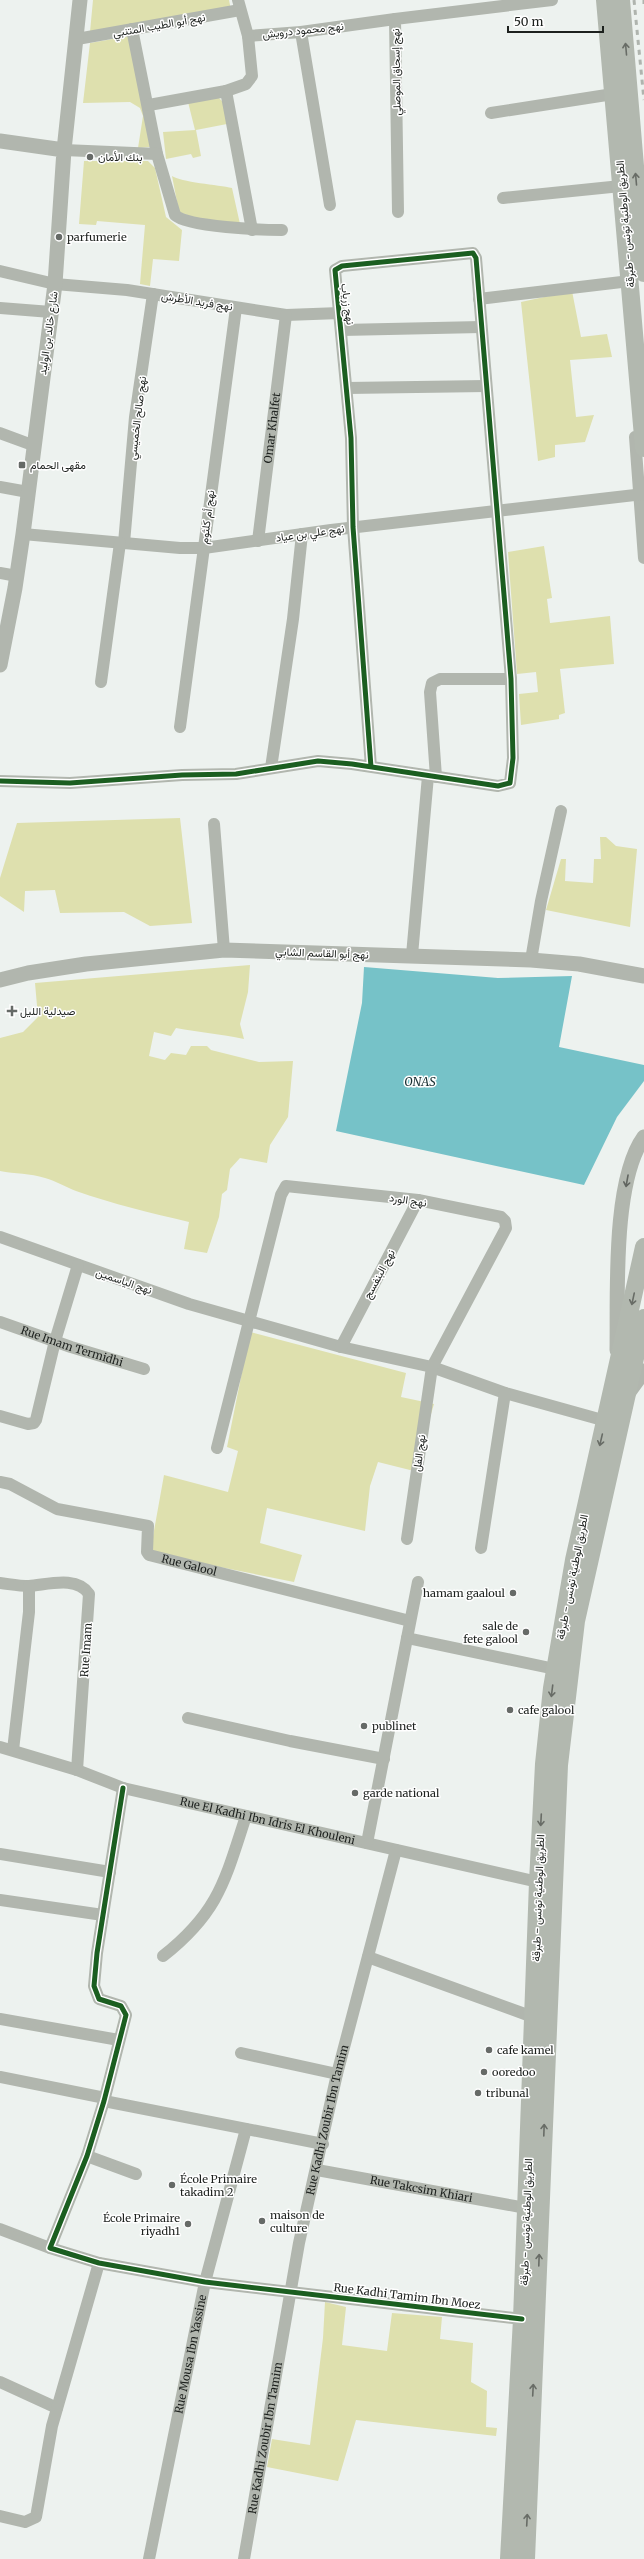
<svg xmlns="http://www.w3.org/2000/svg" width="644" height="2559" font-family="Merriweather,Vazirmatn,serif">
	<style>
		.green { fill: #dee0ae }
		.water { fill: #76c2c8 }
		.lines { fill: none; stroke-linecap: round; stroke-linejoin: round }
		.minor { stroke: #b1b6ae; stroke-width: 12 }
		.tertiary { stroke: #b1b6ae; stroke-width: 15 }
		.primary { stroke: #b2b8af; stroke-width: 18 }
		.rail { stroke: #afb4ae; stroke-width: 3; stroke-dasharray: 5 5; stroke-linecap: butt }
		.cycleway-casing { stroke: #fff; stroke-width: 8 }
		.cycleway { stroke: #1b5e20; stroke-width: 5 }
		.oneway { stroke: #686c66 }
		.oneway2 { stroke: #60645f }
		.poi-dot { fill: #666a67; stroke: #fff; stroke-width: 1.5 }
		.labels { text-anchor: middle; stroke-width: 3; stroke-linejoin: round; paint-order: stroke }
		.street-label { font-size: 11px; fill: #1d211e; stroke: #fff }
		.poi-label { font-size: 11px; fill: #1d211e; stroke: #fff; text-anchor: start }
		.water-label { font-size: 12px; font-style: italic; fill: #162e31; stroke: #fff }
	</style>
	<rect width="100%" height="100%" fill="#edf2ef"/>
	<path class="green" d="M93,0H229L231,10L90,32Z
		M130,36L150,147L138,148L143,116L140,108L130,102L83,103L90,43Z
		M218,97L224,103L227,124L196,130L201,156L193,158L191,154L166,159L163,132L195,130L188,102Z
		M84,161H148L155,168L166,217L182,230L179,261L153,259L150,286L140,284L145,225L97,221L96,225L79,224Z
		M172,176C180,182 219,185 232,188L240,224L204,221L179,212Z
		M572,291L581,337L607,334L612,357L570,360L576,417L594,415L585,442L555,445V457L538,461L521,302Z
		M544,546L552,598L547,599L550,623L610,616L614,664L560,669L565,713L559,715V719L521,725L519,694L538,692L536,672L517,674L508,552Z
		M180,818L192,923L150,926L124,912L60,913L55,890L25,891L24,912L0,896V878L17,823Z
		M600,837H606L616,846L637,849L630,927L546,910L561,859H566L565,881L593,883L594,859H601Z
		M250,965L248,992L240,1024L244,1039C221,1034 198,1032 176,1028L171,1036L154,1032L149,1056L165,1060L171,1053L186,1055L191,1046H207L211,1050L259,1062L293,1061L288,1117L270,1145L267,1163L240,1158L230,1169L227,1190L222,1194L219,1217L207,1253L184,1249L189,1222C151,1213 113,1204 76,1191C66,1187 56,1181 45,1178C30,1173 15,1174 0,1171V1038L23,1032L38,1017L35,983Z
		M250,1332L406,1373L401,1397L434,1404L414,1471L378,1462L370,1486L365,1531L267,1508L260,1543L302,1555L294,1582L150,1553L164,1475L228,1492L238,1451L227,1447Z
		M325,2302L346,2307L342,2345L387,2351L392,2313L442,2317L440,2339L473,2343L471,2382L487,2391L486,2427L497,2428L496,2436L356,2420L338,2481L267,2467L272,2439L310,2445L323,2338Z"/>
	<path class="water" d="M364,967L498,978L572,976L559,1047L644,1065V1081L617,1117L584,1185L336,1131L362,1003Z"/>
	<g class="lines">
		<g class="minor">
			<path d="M132,29L157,154L175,215C187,227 264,230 282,230"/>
			<path d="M301,32L330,205"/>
			<path d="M248,36L301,32L395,19"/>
			<path d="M77,39L240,10"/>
			<path d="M226,91L246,84L252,76L248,36L238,0"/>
			<path d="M149,105L226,91L252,230"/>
			<path d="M491,113L613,94"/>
			<path d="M64,150L157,154"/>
			<path d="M503,198L621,186"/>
			<path d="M398,212L395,19L552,0"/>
			<path d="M0,271L55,284L127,290L286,315L340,313"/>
			<path d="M479,299L630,281"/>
			<path d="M0,308L51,312"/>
			<path d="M342,330L481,327"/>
			<path d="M347,388L486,386"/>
			<path d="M0,433L35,446"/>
			<path d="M635,437L644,558"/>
			<path d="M0,487L28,492"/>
			<path d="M23,534L180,548H204L331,530L644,494"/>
			<path id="s1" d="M258,541L286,315"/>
			<path d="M124,543L135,417L153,294"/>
			<path d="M0,573L17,576"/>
			<path d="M101,682L120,543"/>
			<path d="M180,727L236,308"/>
			<path d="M271,768L293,619L302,534"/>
			<path d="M436,777L430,692L432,683L440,679H511"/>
			<path d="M0,781L70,783L182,775L236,774L318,761L352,764L498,786L510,783L513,758L511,679L476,258L473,253L342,266L335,270L351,438L353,527L371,767"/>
			<path d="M214,824L224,950"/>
			<path d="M412,955L428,776"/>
			<path d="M531,960L541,901L561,811"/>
			<path d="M0,1237L189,1304L341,1347L432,1367L505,1393L606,1421"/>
			<path id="s2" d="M0,1322L71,1347L144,1369"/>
			<path d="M341,1347L418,1200"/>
			<path d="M0,1416L28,1424L34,1423L36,1420L55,1341L78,1265"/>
			<path d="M217,1448L281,1195L286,1186L418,1200L501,1217L505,1221L506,1228L432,1367L407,1539"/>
			<path id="s3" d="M0,1482L10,1484L57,1509L148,1526L147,1552L149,1555L410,1621"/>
			<path d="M481,1548L505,1393"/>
			<path d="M0,1583C9,1584 19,1586 29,1586C46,1585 77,1575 89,1594L77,1770"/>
			<path d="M407,1638L555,1669"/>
			<path d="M188,1718L290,1741L384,1759"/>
			<path id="s4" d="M0,1747L77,1770L123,1788L538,1882"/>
			<path d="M13,1750L29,1612V1586"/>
			<path d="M123,1788L97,1953L94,1986L99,1999L121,2006L126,2015L104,2101L87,2156L50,2248L99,2263L205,2282L522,2319"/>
			<path d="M367,1843L418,1582"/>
			<path d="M0,1854L110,1872"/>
			<path d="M0,1900L103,1915"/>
			<path d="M163,1956C219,1912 225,1880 246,1816"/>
			<path d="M368,1957L533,2017"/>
			<path d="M0,2019L119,2040"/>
			<path d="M241,2053L337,2074"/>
			<path d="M0,2077L105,2098"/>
			<path d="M104,2101L323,2144"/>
			<path d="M87,2156L136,2174"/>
			<path id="s5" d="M317,2170L526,2208"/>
			<path d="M0,2229L50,2248"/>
			<path d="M0,2382L57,2408"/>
			<path d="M0,2516L25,2522L36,2517L52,2426L99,2263"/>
			<path id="s6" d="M149,2559L205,2282L246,2129"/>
			<path id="s7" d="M244,2559L299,2243L337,2074L396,1850"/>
		</g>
		<path class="tertiary" d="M0,141L64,150
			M0,665L15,588L23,534L55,284L64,150L80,0
			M0,980L28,973L86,964L224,950L531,960L579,964L644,976
			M617,1350C618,1296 612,1181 644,1137
			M629,1392L644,1371"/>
		<path class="primary" d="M605,0L644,448
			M621,0L644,273
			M509,2559L522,2319L538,1882L544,1764L552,1688L574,1560L644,1247
			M526,2559L559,1765L576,1621L644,1318"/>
		<path class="rail" d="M634,0L644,100
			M644,0V4"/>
		<defs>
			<path id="cycleway" d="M0,781L70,783L182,775L236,774L318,761L352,764L498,786L510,783L513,758L511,679L476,258L473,253L342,266L335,270L351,438L353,527L371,767
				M123,1788L97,1953L94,1986L99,1999L121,2006L126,2015L104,2101L87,2156L50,2248L99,2263L205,2282L522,2319"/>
		</defs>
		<use href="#cycleway" class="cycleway-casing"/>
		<use href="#cycleway" class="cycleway"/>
	</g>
	<defs><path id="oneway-shaft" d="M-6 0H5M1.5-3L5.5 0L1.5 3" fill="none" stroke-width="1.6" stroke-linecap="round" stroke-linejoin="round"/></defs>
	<g class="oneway">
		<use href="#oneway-shaft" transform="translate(626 49) rotate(-95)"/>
		<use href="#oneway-shaft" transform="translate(636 179) rotate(-95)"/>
		<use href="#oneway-shaft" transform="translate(633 1299) rotate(102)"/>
		<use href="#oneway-shaft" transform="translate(601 1440) rotate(103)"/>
		<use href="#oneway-shaft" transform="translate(552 1691) rotate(97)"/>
		<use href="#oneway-shaft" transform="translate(541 1820) rotate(93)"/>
		<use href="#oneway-shaft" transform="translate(544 2130) rotate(-88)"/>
		<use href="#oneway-shaft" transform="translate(539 2260) rotate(-88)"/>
		<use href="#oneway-shaft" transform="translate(533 2390) rotate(-87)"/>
		<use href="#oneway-shaft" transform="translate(527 2520) rotate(-87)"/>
	</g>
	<use class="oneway2" href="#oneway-shaft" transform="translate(627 1181) rotate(100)"/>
	<g class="poi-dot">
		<circle cx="90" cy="157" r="4"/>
		<circle cx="59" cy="237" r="4"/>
		<rect x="18" y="461" width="8" height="8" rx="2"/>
		<path d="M10 1005h4v4h4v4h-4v4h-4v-4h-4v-4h4z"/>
		<circle cx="513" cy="1593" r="4"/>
		<circle cx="526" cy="1632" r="4"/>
		<circle cx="510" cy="1710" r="4"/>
		<circle cx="364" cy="1726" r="4"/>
		<circle cx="355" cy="1793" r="4"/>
		<circle cx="489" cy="2050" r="4"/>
		<circle cx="484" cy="2072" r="4"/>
		<circle cx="478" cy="2093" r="4"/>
		<circle cx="172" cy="2185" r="4"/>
		<circle cx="262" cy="2221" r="4"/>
		<circle cx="188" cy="2224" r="4"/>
	</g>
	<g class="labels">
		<g class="street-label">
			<text transform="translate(159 25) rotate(-10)" y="4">نهج أبو الطيب المتنبي</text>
			<text transform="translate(303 30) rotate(-6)" y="4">نهج محمود درويش</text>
			<text transform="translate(396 72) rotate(-91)" y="4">نهج إسحاق الموصلي</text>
			<text transform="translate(625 224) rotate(-95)" y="4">الطريق الوطنية تونس - طبرقة</text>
			<text transform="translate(197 301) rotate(9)" y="4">نهج فريد الأطرش</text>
			<text transform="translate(348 304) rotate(82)" y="4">نهج زرياب</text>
			<text transform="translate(48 333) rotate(-82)" y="4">شارع خالد بن الوليد</text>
			<text transform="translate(137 418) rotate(-83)" y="4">نهج صالح الخميسي</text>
			<text dy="4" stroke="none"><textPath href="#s1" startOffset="114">Omar Khalfet</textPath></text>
			<text transform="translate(207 517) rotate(-83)" y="4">نهج أم كلثوم</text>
			<text transform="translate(310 533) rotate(-8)" y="4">نهج علي بن عياد</text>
			<text transform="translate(322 953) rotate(2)" y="4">نهج أبو القاسم الشابي</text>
			<text transform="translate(408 1200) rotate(8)" y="4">نهج الورد</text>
			<text transform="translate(379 1274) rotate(-62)" y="4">نهج البنفسج</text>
			<text transform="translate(124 1281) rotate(19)" y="4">نهج الياسمين</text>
			<text dy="4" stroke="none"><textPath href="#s2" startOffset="76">Rue Imam Termidhi</textPath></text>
			<text transform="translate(419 1453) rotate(-82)" y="4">نهج الفل</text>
			<text dy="4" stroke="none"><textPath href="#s3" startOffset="227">Rue Galool</textPath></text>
			<text transform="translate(572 1577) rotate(-79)" y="4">الطريق الوطنية تونس - طبرقة</text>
			<text transform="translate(86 1650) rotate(-86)" y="4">Rue Imam</text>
			<text dy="4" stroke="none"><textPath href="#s4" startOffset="278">Rue El Kadhi Ibn Idris El Khouleni</textPath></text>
			<text transform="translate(538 1898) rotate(-88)" y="4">الطريق الوطنية تونس - طبرقة</text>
			<text dy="4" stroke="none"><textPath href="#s7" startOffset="447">Rue Kadhi Zoubir Ibn Tamim</textPath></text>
			<text dy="4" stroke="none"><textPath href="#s5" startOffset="106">Rue Takcsim Khiari</textPath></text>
			<text transform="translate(526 2222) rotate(-88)" y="4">الطريق الوطنية تونس - طبرقة</text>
			<text transform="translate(407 2296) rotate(7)" y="4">Rue Kadhi Tamim Ibn Moez</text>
			<text dy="4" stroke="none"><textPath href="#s6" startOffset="209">Rue Mousa Ibn Yassine</textPath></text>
			<text dy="4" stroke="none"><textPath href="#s7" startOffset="123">Rue Kadhi Zoubir Ibn Tamim</textPath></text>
		</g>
		<g class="poi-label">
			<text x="98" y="161">بنك الأمان</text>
			<text x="67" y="241">parfumerie</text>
			<text x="30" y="469">مقهى الحمام</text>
			<text x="20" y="1015">صيدلية الليل</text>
			<text x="505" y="1597" text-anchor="end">hamam gaaloul</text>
			<text x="518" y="1630" text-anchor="end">sale de<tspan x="518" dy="13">fete galool</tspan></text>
			<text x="518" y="1714">cafe galool</text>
			<text x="372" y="1730">publinet</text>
			<text x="363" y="1797">garde national</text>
			<text x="497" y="2054">cafe kamel</text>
			<text x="492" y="2076">ooredoo</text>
			<text x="486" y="2097">tribunal</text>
			<text x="180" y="2183">École Primaire<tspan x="180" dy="13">takadim 2</tspan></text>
			<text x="270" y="2219">maison de<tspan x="270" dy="13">culture</tspan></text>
			<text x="180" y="2222" text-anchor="end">École Primaire<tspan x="180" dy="13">riyadh1</tspan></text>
		</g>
		<g class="water-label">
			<text x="420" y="1086">ONAS</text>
		</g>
	</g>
	<path d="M508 26v6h95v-6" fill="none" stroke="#1d211e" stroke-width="2"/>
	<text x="514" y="26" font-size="12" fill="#1d211e" stroke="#ffffff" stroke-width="3" paint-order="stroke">50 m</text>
</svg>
